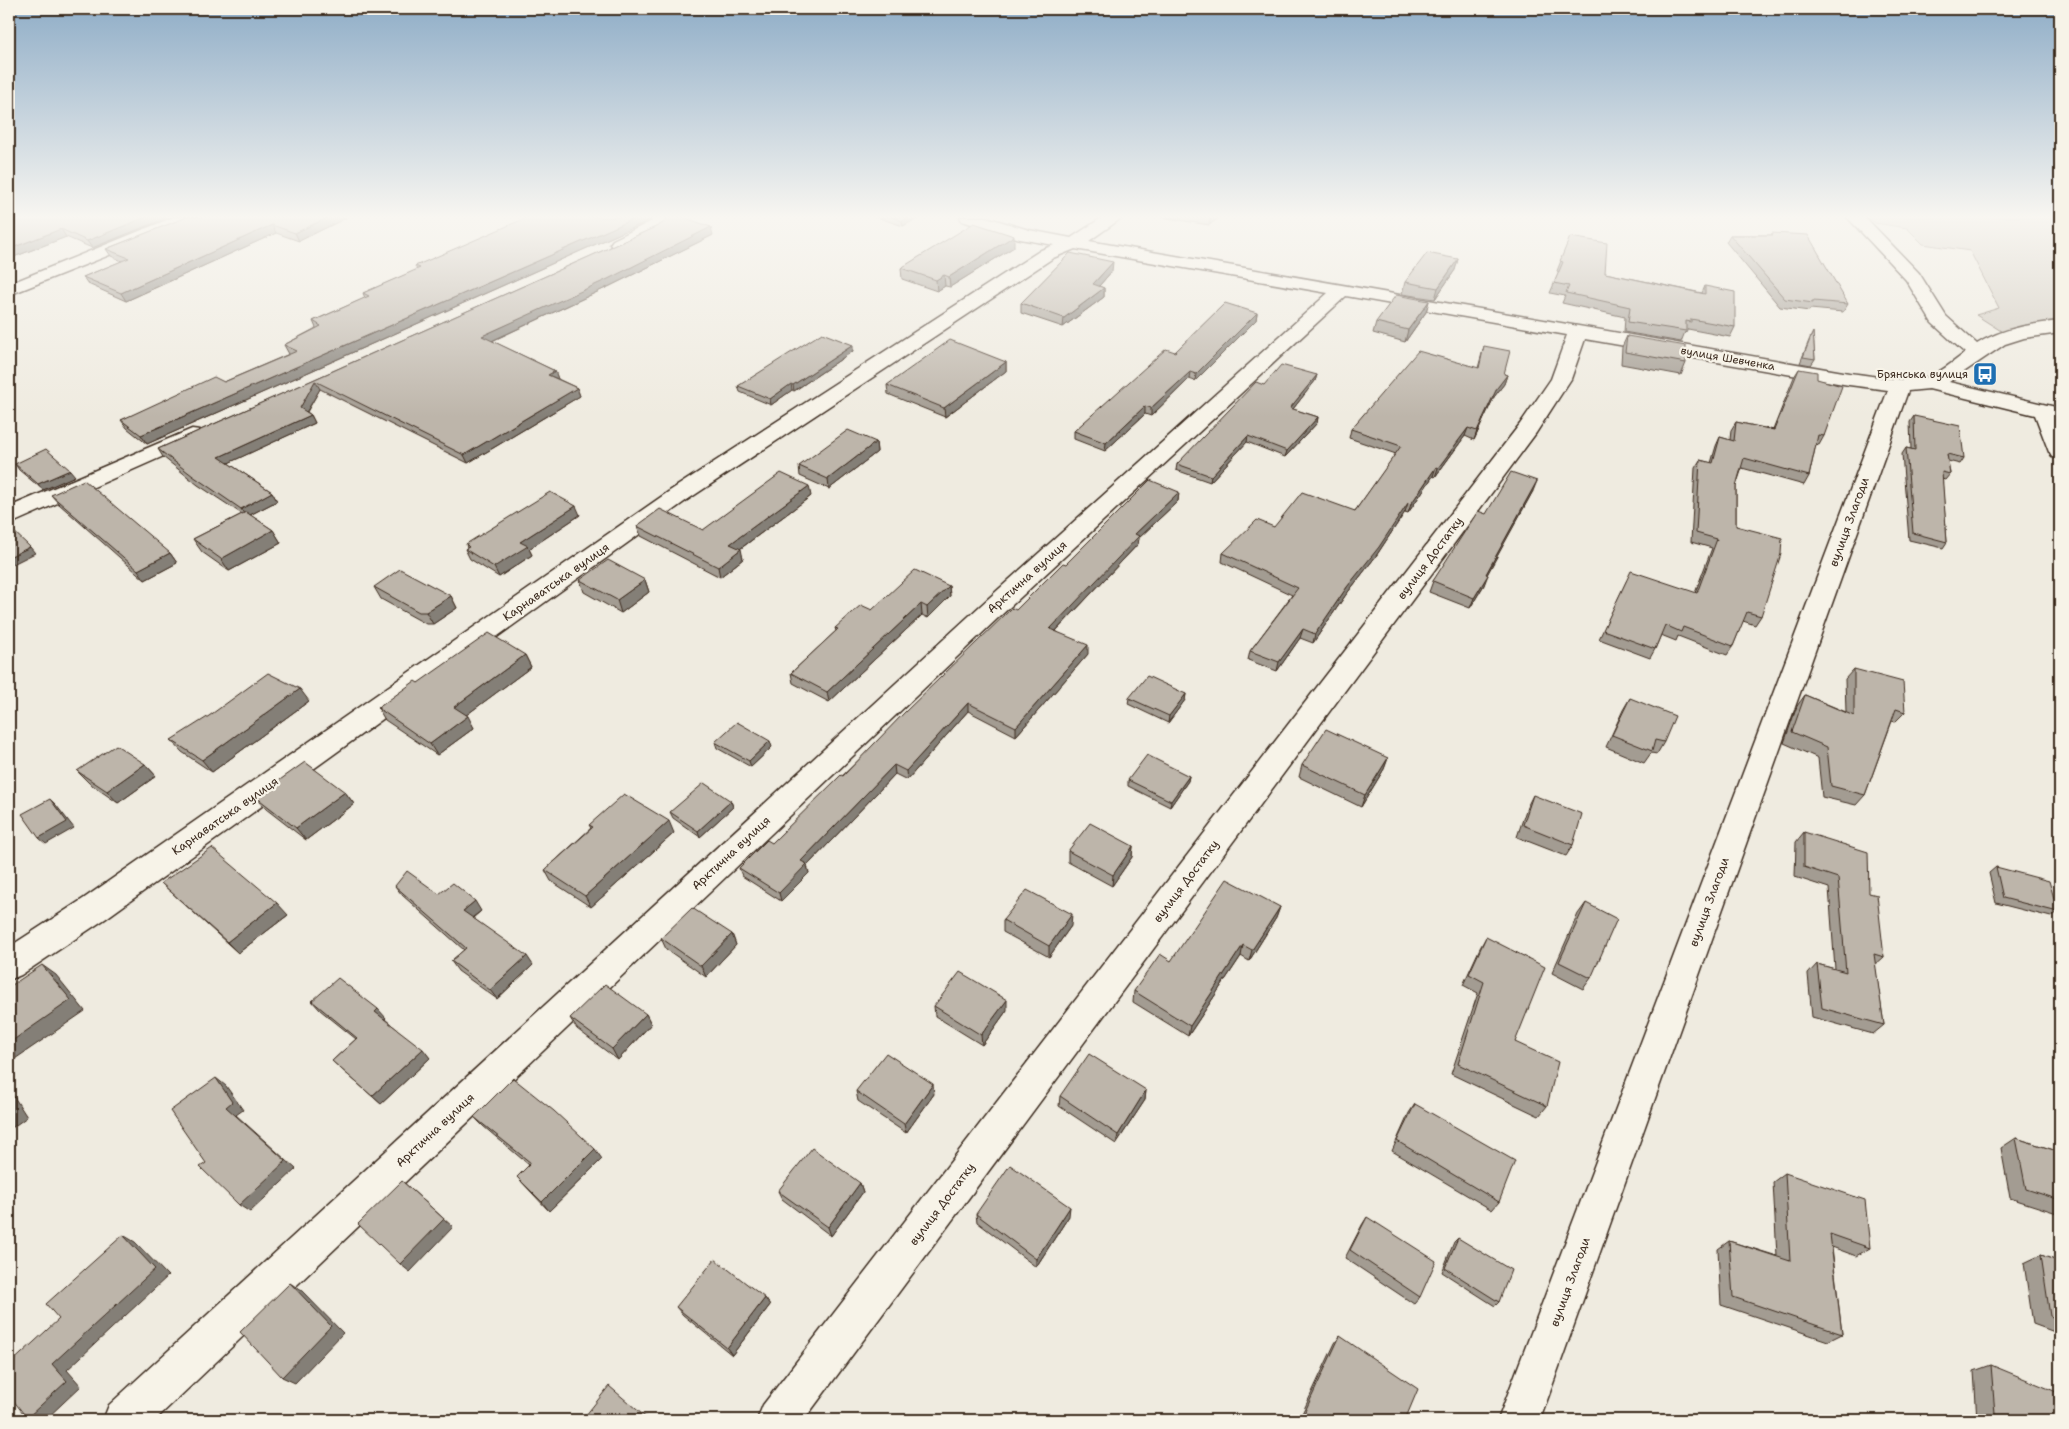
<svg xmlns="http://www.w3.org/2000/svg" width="2069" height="1429" font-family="'Shantell Sans',sans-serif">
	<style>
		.green { fill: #d1cbc0; stroke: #867a6f }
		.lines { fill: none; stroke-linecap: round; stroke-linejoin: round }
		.minor-casing { stroke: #3b2a1e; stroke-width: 3 }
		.minor { fill: #f7f3e8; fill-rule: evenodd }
		.wall { fill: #a39c92; stroke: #3b2a1e }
		.shaded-wall { fill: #847f77; stroke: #3b2a1e }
		.building { fill: #bdb5aa; stroke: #3b2a1e }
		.labels { text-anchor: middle; stroke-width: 4.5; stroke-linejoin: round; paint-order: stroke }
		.far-street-label { font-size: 11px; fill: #3b2a1e; stroke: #f7f3e8 }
		.far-poi-label { font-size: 11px; fill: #3b2a1e; stroke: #f7f3e8; text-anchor: end }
		.street-label { font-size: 12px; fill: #3b2a1e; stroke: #f7f3e8 }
	</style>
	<rect width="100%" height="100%" fill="#efebe0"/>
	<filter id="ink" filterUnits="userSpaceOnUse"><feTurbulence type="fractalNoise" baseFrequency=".02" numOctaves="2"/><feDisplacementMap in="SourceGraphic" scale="10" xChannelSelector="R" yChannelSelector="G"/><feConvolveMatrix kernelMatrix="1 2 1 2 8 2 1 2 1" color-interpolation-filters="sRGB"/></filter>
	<g filter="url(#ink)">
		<path class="green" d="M1868,217H2060V327L2009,336L1976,315L1999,308L1970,251L1923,244L1907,228L1875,223Z"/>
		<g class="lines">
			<defs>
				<path id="minor" d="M174,217H197L195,221L9,295V284Z
					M650,217H667L669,220L666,228L625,248L619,249L613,248L610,244L613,240L652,221Z
					M960,217H986L1029,230L1071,238L1103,217H1123L1089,241L1849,373C1871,375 1903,383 1924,378C1939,374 1953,362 1965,353L1932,323L1906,280L1847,217H1865L1919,273L1946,316L1977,344C2002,328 2032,324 2060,321V333L2024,338L2005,344L1949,382L2060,408V420H2058L2060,425V458L2052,457L2049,452L2035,415L1929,389L1908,391L1540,1420H1498L1888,390L1849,385L1585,339L1571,379L1536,433L804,1420H757L763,1405L1520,424L1551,379L1567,335L1346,296L998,618L155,1420H103L109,1405L980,606L1328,293L1075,249L1053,258L687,500L105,919L21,975L9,980V947L83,899L671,490L1041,250L1054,245L1020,239L962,221Z
					M192,429L200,430L203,435L200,440L17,521L9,523V507Z"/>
			</defs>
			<use href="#minor" class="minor-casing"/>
			<use href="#minor" class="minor"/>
		</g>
		<path class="wall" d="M9,217H169L92,248L66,237L11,258L9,256Z
			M187,217L346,218L299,241L276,233L126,301L88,284L83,277L122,261L111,256L106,249Z
			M876,217H920L903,226Z
			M1161,217H1220L1209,225Z
			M650,220L147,444L127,428L121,420L224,382L289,354L284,345L316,328L313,321L365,298L363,293L417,270L415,266Z
			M666,221L713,235L610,286L492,341L555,371L558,379L577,388L580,396L468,463L320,389L307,412L311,415L315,423L228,463L272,492L277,501L250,515L273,530L281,543L229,571L202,552L193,539L242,514L198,485L163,457L158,449L658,226Z
			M1772,233L1848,304L1843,312L1810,309L1809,311L1780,307L1726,242L1730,235H1771Z
			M1570,237L1605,273L1702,293L1705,286L1735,327L1730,337L1688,329L1686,333L1685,332L1681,342L1624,332L1625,317L1562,303L1565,296L1550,293L1559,272L1557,271Z
			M1014,247L950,287L945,286L937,291L902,279L901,268Z
			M1458,259L1455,270L1435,299L1402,294L1405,282Z
			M1112,271L1099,286L1104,288V297L1063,327L1021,313V303Z
			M1429,301L1426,312L1405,342L1373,333L1376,322Z
			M1257,313L1256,320L1195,381L1189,379L1151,416L1145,414L1105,451L1074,439V431L1175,352Z
			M1813,332L1815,359L1811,365L1800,363L1810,338Z
			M1627,336L1686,363L1681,375L1621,364L1622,347Z
			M1484,346L1504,374L1507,375L1504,384L1494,397L1474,440L1465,436L1435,477L1433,476L1408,513L1405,512L1376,556L1345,596L1313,643L1300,638L1277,671L1248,660L1250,651L1292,595L1222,562L1223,553L1274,527L1355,511L1396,454L1349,438L1351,429L1478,368Z
			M853,351L794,391L792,390L771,405L740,392L738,386Z
			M1006,362V371L945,417L888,394L887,385Z
			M1799,369L1817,379L1824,436L1819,445L1816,444L1809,476L1804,485L1742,468L1736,486V526L1761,616L1755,625L1743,621L1733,646L1727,655L1678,636L1676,641L1661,635L1655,649L1650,658L1599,639L1627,580L1695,593L1712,548L1691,542L1695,468L1700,460L1711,463L1716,446L1720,437L1730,440L1731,430L1736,422L1773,430L1794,377Z
			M2060,371V396L2055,379Z
			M1317,375L1315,381L1293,409L1318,417L1317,423L1285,457L1247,442L1210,482L1176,470L1177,464L1264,385Z
			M1914,416L1964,458L1960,464L1948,461L1950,474L1945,480L1942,479L1947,542L1943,548L1909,540L1902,454L1906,448L1911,449L1910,422Z
			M876,442L877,452L829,489L800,476L799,466Z
			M15,464L75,476L43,490L19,470Z
			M1533,491L1487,574L1484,585L1470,608L1429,592L1433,581L1486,514Z
			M1179,492L1178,501L1139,538L1138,544L1056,631L1088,654L1016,736L968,711L907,780L895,774L807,866L809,873L781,901L742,876L739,868L772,843L1016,610L1066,564Z
			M51,495L170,553L177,563L145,580L59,504Z
			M811,496L740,549L743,559L720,577L641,536L637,526L703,530Z
			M580,515L529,549L532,555L499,577L470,559L465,549L467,548L466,544Z
			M580,580H645L649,592L621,613L584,592Z
			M949,586L950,596L928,618L922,615L829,702L793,683L791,673L836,631L835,628Z
			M374,587L451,596L457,608L433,624H426L381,599Z
			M525,655L531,667L466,715L474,728L437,755L385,720L378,708L418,683Z
			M1854,669L1905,712L1895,722L1892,721L1865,795L1856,805L1822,797L1818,758L1784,743L1797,706L1805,695L1846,712L1845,679Z
			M1186,694L1185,700L1168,723L1128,704L1129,698Z
			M1630,698L1664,742L1657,754L1651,753L1644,763L1606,747L1623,710Z
			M309,701L212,772L182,752L171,740Z
			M715,742L772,747L751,767L717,748Z
			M1388,758L1384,769L1361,807L1299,777L1302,765Z
			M145,764L156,776L118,803L89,783L77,771Z
			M1189,776L1188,781L1170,807L1128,786V780Z
			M345,792L354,804L306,840L266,809L256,797Z
			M1533,795L1573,845L1566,856L1517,837L1527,807Z
			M731,801L733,807L700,837L673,818L670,812Z
			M589,825L674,833L591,907L551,881L545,870L591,828Z
			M1804,832L1869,893L1884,957L1875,965L1884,1025L1873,1034L1812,1017L1808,974L1817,964L1835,969L1829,888L1795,877L1796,842Z
			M1133,846L1132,857L1112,886L1068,862V851Z
			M1996,867L2058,912L2051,917L1996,903L1989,873Z
			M161,883L288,915L238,953Z
			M395,886L439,894L481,911L473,918L533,965L497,999L458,971L451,961L464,950L402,895Z
			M1586,903L1591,978L1583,989L1552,973L1578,914Z
			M1280,907L1276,918L1249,961L1241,956L1188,1036L1133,1002L1134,991L1171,961Z
			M1003,920L1071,926L1049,957L1003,932Z
			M732,934L736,945L706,977L666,949L661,938Z
			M1486,937L1515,1042L1547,1106L1539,1116L1451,1074L1478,993L1463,985L1480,948Z
			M312,1001L386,1018L385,1019L430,1058L381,1104L332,1061L356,1039L320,1010Z
			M934,1006L1007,1010L982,1045L935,1016Z
			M646,1014L651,1024L618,1060L577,1029L570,1018Z
			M1146,1090L1145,1100L1116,1144L1059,1106L1060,1096Z
			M856,1091L934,1094L906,1133L858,1101Z
			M1415,1104L1499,1202L1492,1210L1392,1151L1409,1113Z
			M474,1117L602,1159L549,1211L517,1177L529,1165L483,1126Z
			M2016,1138L2060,1152V1214L2010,1198L2001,1148Z
			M1785,1173L1870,1248L1856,1256L1832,1247L1842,1334L1828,1341L1721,1305L1718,1249L1729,1241L1777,1256L1773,1182Z
			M860,1183L863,1192L831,1236L782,1199L778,1191Z
			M976,1214L1069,1216L1036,1267L977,1222Z
			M1367,1217L1420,1297L1414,1304L1345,1258L1362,1225Z
			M1458,1238L1499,1302L1495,1306L1442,1272L1454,1242Z
			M2041,1255L2060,1262V1334L2033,1324L2024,1263Z
			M765,1298L770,1305L732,1355L683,1315L676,1307Z
			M1340,1336L1405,1420H1299L1335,1343Z
			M1991,1365L2060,1420H1977L1974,1371Z"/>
		<path class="shaded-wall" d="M146,217H169L92,248L87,241Z
			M329,217H346V218L299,241L295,233Z
			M638,217H649L650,220L147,444L141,435Z
			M909,217H920L903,226L902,221Z
			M1210,217H1220L1209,225Z
			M272,225L276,233L126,301L121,293Z
			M711,227L713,235L610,286L485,344L482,336Z
			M61,229L66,237L11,258L9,254V249Z
			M1014,236V247L950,287L949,277Z
			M1458,259L1455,270L1435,299L1438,288Z
			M1113,262L1112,271L1093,293V284Z
			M944,275L945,286L937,291L936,280Z
			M1104,288V297L1063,327L1064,318Z
			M1429,301L1426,312L1405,342L1408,330Z
			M1257,313L1256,320L1195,381L1196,374Z
			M853,345V351L794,391L793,385Z
			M1006,362V371L945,417L944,408Z
			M555,371L558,379L548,375Z
			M1190,372L1189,379L1151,416V408Z
			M1317,375L1315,381L1289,414L1290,408Z
			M1507,375L1504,384L1494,397L1474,440L1477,431L1497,388Z
			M315,381L320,389L304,416L300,408Z
			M791,384L792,390L771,405L770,399Z
			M577,388L580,396L468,463L464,455Z
			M1145,406V414L1105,451L1106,443Z
			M311,415L315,423L224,465L219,457Z
			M1318,417L1317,423L1285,457L1287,451Z
			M1468,428L1465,436L1435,477L1438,468Z
			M1248,436L1247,442L1210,482L1211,476Z
			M876,442L877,452L829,489L828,479Z
			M1436,467L1433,476L1408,513L1411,504Z
			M70,470L75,476L43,490L38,484Z
			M1537,481L1533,491L1482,584L1486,574Z
			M809,486L811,496L733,554L730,544Z
			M272,492L277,501L246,517L241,509Z
			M1179,492L1178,501L1139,538L1138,544L1050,637V629L1135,534Z
			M1408,503L1405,512L1376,556L1345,596L1313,643L1315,634L1347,587Z
			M576,506L580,515L529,549L532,555L499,577L494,567L520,542Z
			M273,530L281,543L229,571L221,559Z
			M30,547L35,553L9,566V557Z
			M741,549L743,559L720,577L718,567Z
			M170,553L177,563L145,580L138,570Z
			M1488,575L1484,585L1470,608L1474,598Z
			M645,580L649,592L621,613L617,600Z
			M949,586L950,596L928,618L927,607Z
			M451,596L457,608L433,624L426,612Z
			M921,604L922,615L829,702L827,692Z
			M1303,629L1300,638L1277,671L1279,662Z
			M1088,645V654L1016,736V727Z
			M525,655L531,667L461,719L454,707Z
			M300,689L309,701L212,772L202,760Z
			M1186,694L1185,700L1168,723L1169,716Z
			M968,703V711L907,780L906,771Z
			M468,716L474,728L437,755L430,744Z
			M770,741L772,747L751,767L749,761Z
			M1388,758L1384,769L1361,807L1365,795Z
			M145,764L156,776L118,803L107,791Z
			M894,765L895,774L807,866L809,873L781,901L779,893L801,861Z
			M1189,776L1188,781L1170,807L1171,801Z
			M345,792L354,804L306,840L296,828Z
			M50,799L56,805L74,828L46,844L39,838Z
			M731,801L733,807L700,837L698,831Z
			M669,821L674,833L591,907L585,896Z
			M1133,846L1132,857L1112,886L1113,875Z
			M475,901L481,911L469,920L463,911Z
			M277,903L288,915L238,953L227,942Z
			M1280,907L1276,918L1249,961L1252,950Z
			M1072,914L1071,926L1049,957V946Z
			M732,934L736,945L706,977L701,966Z
			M1243,945L1241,956L1188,1036L1190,1026Z
			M527,956L533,965L497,999L490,990Z
			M42,965L56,975L85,1011L9,1063V1043Z
			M1007,1000V1010L982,1045L981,1035Z
			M378,1009L386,1018L383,1020L375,1012Z
			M646,1014L651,1024L618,1060L612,1049Z
			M423,1049L430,1058L381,1104L372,1096Z
			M216,1078L226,1086L243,1110L236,1115L296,1169L250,1212L239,1205L226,1107Z
			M933,1084L934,1094L906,1133L904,1124Z
			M9,1089L27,1117L9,1130Z
			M1146,1090L1145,1100L1116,1144L1118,1135Z
			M595,1149L602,1159L549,1211L542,1202Z
			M402,1181L453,1227L410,1272L400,1264Z
			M860,1183L863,1192L831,1236L828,1227Z
			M1070,1207L1069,1216L1036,1267V1259Z
			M123,1235L135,1242L168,1276L67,1370L81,1386L45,1420H34L27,1418L52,1364Z
			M290,1283L302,1291L343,1333L295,1383L282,1377Z
			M765,1298L770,1305L732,1355L727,1348Z"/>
		<path class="building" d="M9,217H146L87,241L61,229L9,249Z
			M187,217H329L295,233L272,225L121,293L83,277L129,258L106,249Z
			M528,217H638L141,435L121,420L214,377L224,382L297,351L284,345L321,326L313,321L369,296L363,293L420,268L415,266Z
			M667,217H683L711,227L608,279L482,336L555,371L548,375L577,388L464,455L315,381L300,408L311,415L219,457L272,492L241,509L193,476L158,449L658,226L666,221Z
			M892,217H909L902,221Z
			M974,223L1014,236L949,277L944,275L936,280L901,268Z
			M1772,233L1808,235L1848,304L1813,301V303L1785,299L1730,235H1773Z
			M1570,237L1607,243L1605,273L1705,294V286L1735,292V327L1691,319V322L1686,321V331L1628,322L1630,307L1566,293L1569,286L1554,283L1563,262L1560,261Z
			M1070,253L1113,262L1093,284L1104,288L1064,318L1021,303Z
			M1427,253L1458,259L1438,288L1405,282Z
			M1396,295L1429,301L1408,330L1376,322Z
			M1225,303L1257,313L1196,374L1190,372L1151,408L1145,406L1106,443L1074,431L1166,349L1175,352Z
			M1813,332L1815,359L1803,357Z
			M822,333L853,345L793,385L791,384L770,399L738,386Z
			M1627,336L1686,346V363L1625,352Z
			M950,340L1006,362L944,408L887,385Z
			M1484,346L1510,351L1504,374L1507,375L1497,388L1477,431L1468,428L1438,468L1436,467L1411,504L1408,503L1379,547L1347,587L1315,634L1303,629L1279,662L1250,651L1298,588L1223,553L1257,520L1274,527L1302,492L1355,511L1401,446L1351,429L1418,351L1479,368Z
			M1281,365L1317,375L1290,408L1318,417L1287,451L1248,436L1211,476L1177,464L1256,382L1264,385Z
			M1799,369L1817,372V379L1842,386L1824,436L1818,435L1809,476L1744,458L1736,486V526L1782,538L1781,554L1761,616L1747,612L1733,646L1683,627L1681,632L1665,625L1655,649L1603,630L1631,571L1697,593L1717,539L1696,533L1700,460L1713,463L1720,437L1734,441L1736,422L1774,430Z
			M1914,416L1960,426L1964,458L1947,454L1950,474L1942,472L1947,542L1913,533L1906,448L1915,450Z
			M848,430L876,442L828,479L799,466Z
			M46,449L70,470L38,484L15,464Z
			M1511,472L1537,481L1486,574L1488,575L1474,598L1433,581L1478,511L1486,514Z
			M781,473L809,486L730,544L741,549L718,567L637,526L660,509L703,530Z
			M84,480L170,553L138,570L51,495Z
			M1150,480L1179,492L1135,534L1139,536L1050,629L1088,645L1016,727L968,703L906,771L894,765L801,861L807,864L779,893L739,868L767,840L772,843L841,775L843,776L905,712L1012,608L1016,610L1063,563L1066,564Z
			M550,492L576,506L520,542L528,546L494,567L465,549L469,547L466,544Z
			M246,512L273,530L221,559L193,539Z
			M9,527L30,547L9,557Z
			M608,560L645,580L617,600L580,580Z
			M400,569L451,596L426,612H419L374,587Z
			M915,570L949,586L927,607L921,604L827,692L791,673L838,629L835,628L861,605L872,610Z
			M489,633L525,655L454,707L468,716L430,744L378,708L415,681L418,683Z
			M1854,669L1903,682L1905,712L1896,709L1865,795L1831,786L1827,747L1792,732L1805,695L1854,716Z
			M268,673L300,689L202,760L171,740L209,716Z
			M1147,676L1186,694L1169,716L1129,698Z
			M1630,698L1675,716L1664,742L1655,740L1652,751L1612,735Z
			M737,722L770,741L749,761L715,742Z
			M1326,729L1388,758L1365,795L1302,765Z
			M116,745L145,764L107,791L77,771Z
			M1147,755L1189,776L1171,801L1128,780Z
			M305,762L345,792L296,828L256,797Z
			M704,783L731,801L698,831L670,812Z
			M624,794L669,821L585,896L545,870L593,827L589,825Z
			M1533,795L1582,814L1573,845L1523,825Z
			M50,799L67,822L39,838L22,814Z
			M1090,823L1133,846L1113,875L1068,851Z
			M1804,832L1868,852L1869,893L1877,895L1884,957L1874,954L1884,1025L1822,1008L1817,964L1846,972L1838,878L1804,867Z
			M212,848L277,903L227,942L161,883Z
			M1996,867L2049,881L2058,912L2003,898Z
			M407,871L439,894L453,883L475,901L463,911L527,956L490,990L451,961L466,948L395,886Z
			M1227,879L1280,907L1252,950L1243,945L1190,1026L1134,991L1160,954L1171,961Z
			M1027,890L1072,914L1049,946L1003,920Z
			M1586,903L1617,919L1591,978L1559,962Z
			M692,908L732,934L701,966L661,938Z
			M1486,937L1545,967L1515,1042L1558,1062L1547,1106L1458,1064L1484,982L1469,974Z
			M42,965L71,1000L9,1043V987Z
			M960,972L1007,1000L981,1035L934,1006Z
			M338,978L378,1009L375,1012L423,1049L372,1096L332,1061L357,1038L312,1001Z
			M605,984L646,1014L612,1049L570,1018Z
			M886,1053L933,1084L904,1124L856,1091Z
			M1089,1054L1146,1090L1118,1135L1060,1096Z
			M216,1078L232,1102L226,1107L286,1161L239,1205L200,1167L206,1163L170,1111Z
			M513,1078L554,1111L595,1149L542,1202L517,1177L531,1163L474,1117Z
			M1415,1104L1515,1161L1499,1202L1397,1141Z
			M2016,1138L2060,1152V1200L2026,1189Z
			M812,1148L860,1183L828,1227L778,1191Z
			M1010,1165L1070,1207L1036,1259L976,1214Z
			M1785,1173L1865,1200L1870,1248L1830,1234L1842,1334L1733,1297L1729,1241L1790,1261Z
			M402,1181L444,1219L400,1264L358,1224Z
			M1367,1217L1436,1261L1420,1297L1350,1250Z
			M123,1235L155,1269L52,1364L67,1381L27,1418L9,1395V1365L59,1319L46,1304Z
			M1458,1238L1511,1270L1499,1302L1445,1268Z
			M2041,1255L2060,1262V1320L2050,1316Z
			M715,1259L765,1298L727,1348L676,1307Z
			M290,1283L331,1326L282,1377L240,1332Z
			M1340,1336L1418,1389L1405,1420H1301Z
			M1991,1365L2059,1393L2060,1404V1420H2009L1995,1414Z
			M609,1386L649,1420H582Z"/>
	</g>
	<linearGradient id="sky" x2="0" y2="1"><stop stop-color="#8fadc7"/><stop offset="0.52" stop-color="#f8f6f1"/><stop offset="1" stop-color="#f8f6f1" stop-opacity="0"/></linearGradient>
	<rect width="2069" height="417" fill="url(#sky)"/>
	<defs>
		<symbol id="bus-square" viewBox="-11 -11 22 22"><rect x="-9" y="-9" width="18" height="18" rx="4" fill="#1f6fb2" stroke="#f7f3e8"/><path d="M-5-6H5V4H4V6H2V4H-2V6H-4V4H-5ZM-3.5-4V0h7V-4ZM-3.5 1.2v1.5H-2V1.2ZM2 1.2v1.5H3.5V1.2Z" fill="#fff"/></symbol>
	</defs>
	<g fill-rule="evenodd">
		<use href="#bus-square" x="1971" y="360" width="28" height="28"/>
	</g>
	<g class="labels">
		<g class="far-street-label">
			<text transform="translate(1728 358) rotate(10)" y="4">вулиця Шевченка</text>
		</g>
		<g class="far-poi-label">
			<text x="1968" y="378">Брянська вулиця</text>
		</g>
		<g class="street-label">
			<text transform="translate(1849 522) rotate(-70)" y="4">вулиця Злагоди</text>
			<text transform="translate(1430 558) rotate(-53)" y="4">вулиця Достатку</text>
			<text transform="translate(1027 577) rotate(-42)" y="4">Арктична вулиця</text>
			<text transform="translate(556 582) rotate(-35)" y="4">Карнаватська вулиця</text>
			<text transform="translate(225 816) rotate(-35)" y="4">Карнаватська вулиця</text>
			<text transform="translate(731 853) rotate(-43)" y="4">Арктична вулиця</text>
			<text transform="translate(1186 881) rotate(-53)" y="4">вулиця Достатку</text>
			<text transform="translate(1709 902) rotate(-70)" y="4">вулиця Злагоди</text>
			<text transform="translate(435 1130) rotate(-43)" y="4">Арктична вулиця</text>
			<text transform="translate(942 1204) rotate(-53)" y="4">вулиця Достатку</text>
			<text transform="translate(1570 1282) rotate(-70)" y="4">вулиця Злагоди</text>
		</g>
	</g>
	<rect width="2069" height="1429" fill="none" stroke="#f7f3e8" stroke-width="30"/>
	<rect x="15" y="15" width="2039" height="1399" fill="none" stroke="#3b2a1e" stroke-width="2" filter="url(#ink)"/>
</svg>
